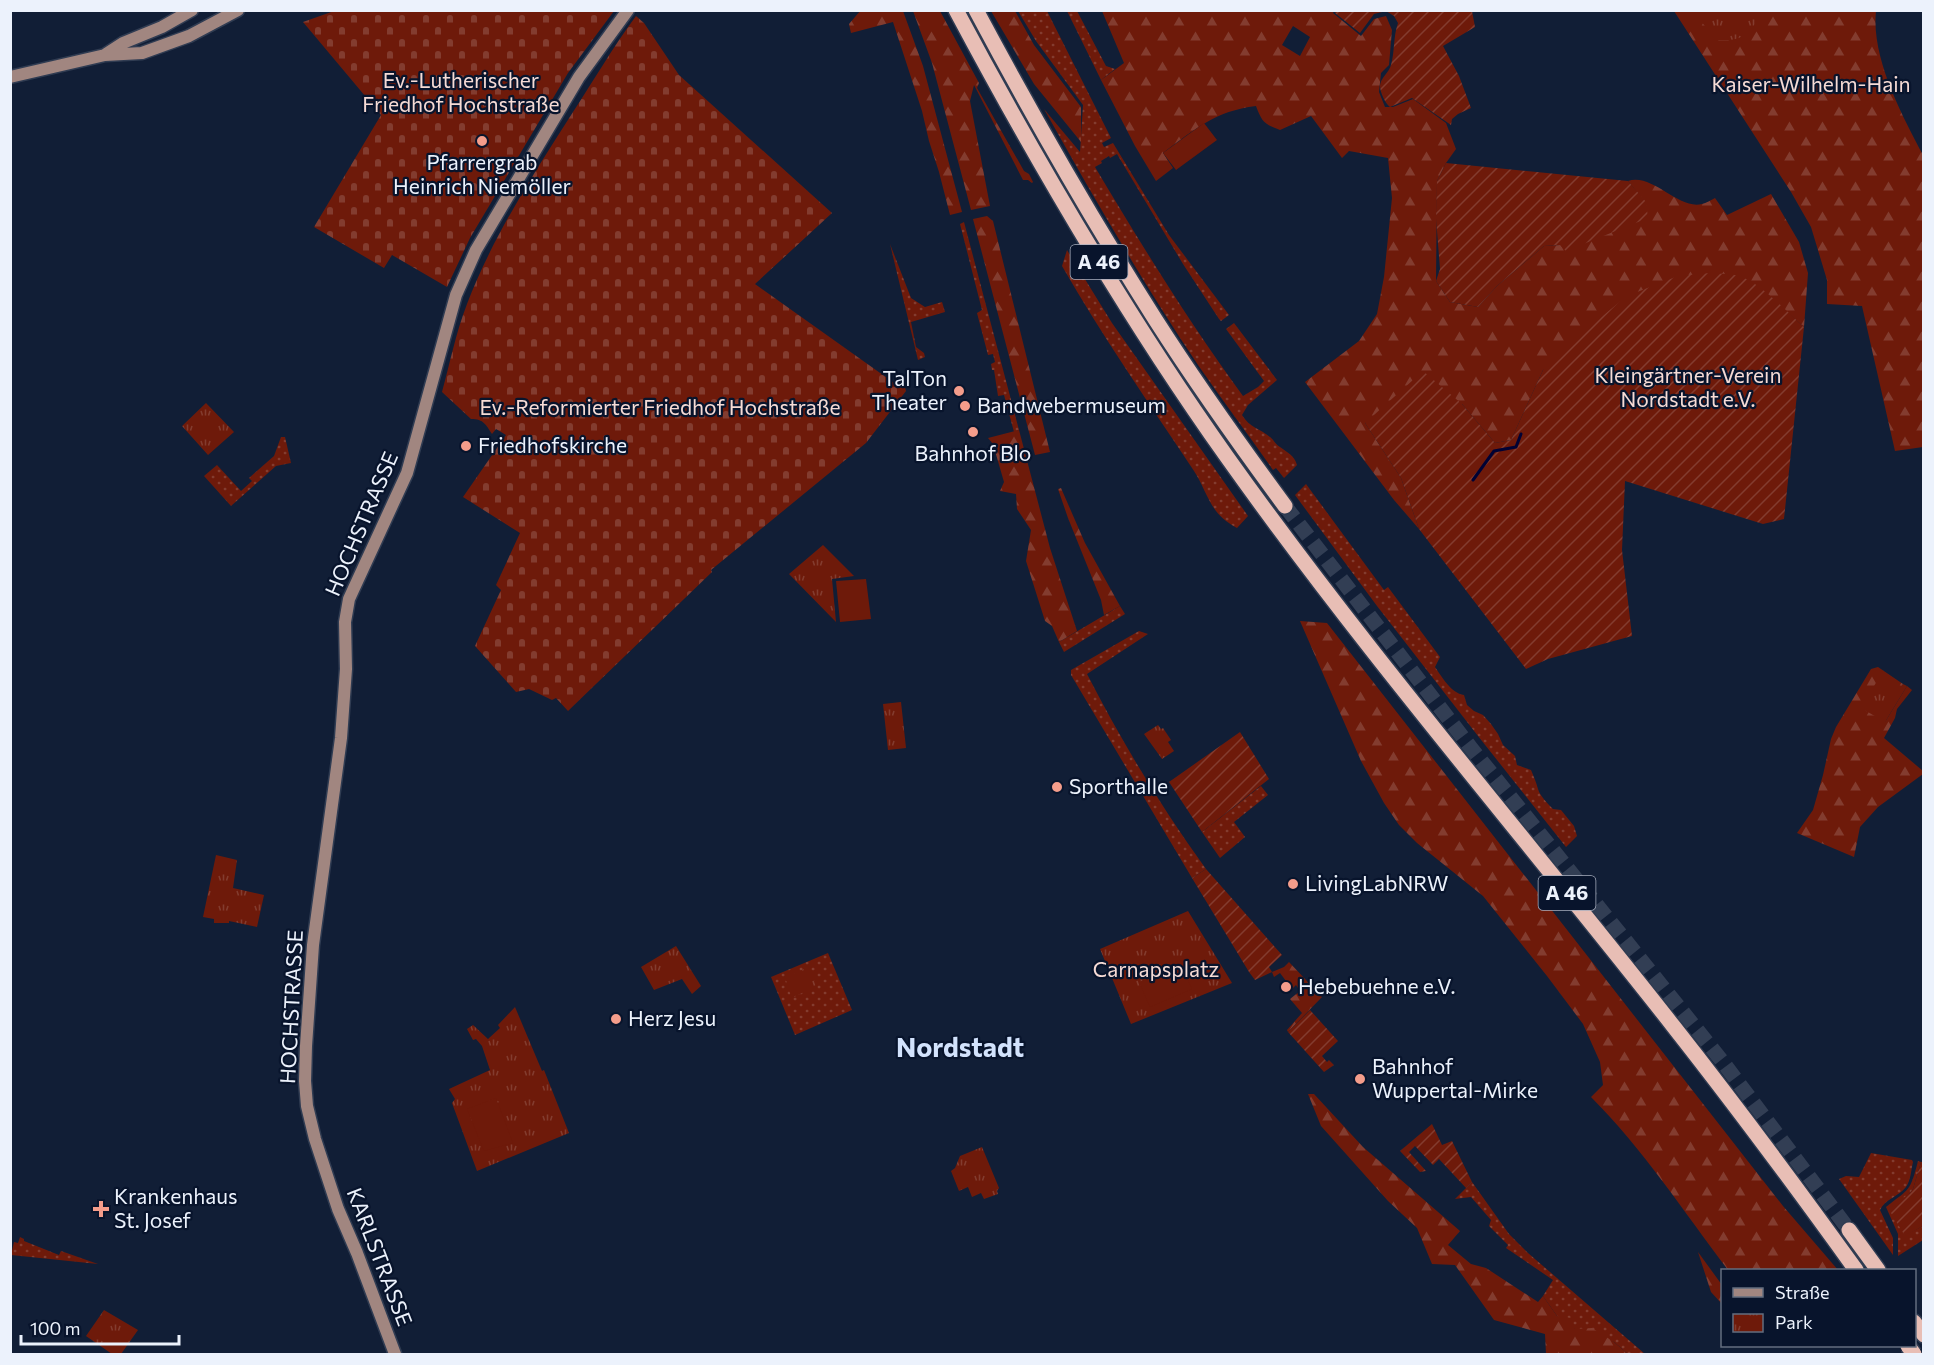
<svg xmlns="http://www.w3.org/2000/svg" width="1934" height="1365" font-family="Commissioner,sans-serif">
	<style>
		.grass { fill: url(#grass-dots) }
		.forest { fill: url(#forest-firs); fill-rule: evenodd }
		.cemetery { fill: url(#cemetery-stones) }
		.park { fill: url(#park-tufts) }
		.garden { fill: url(#garden-furrows) }
		.pitch { fill: #6e1a0a }
		.lines { fill: none; stroke-linecap: round; stroke-linejoin: round }
		.stream { stroke: #000234; stroke-width: 3 }
		.motorway-tunnel { stroke: #323e54; stroke-width: 15; stroke-dasharray: 15 8; stroke-linecap: butt }
		.secondary-casing { stroke: #303c52; stroke-width: 15 }
		.motorway-casing { stroke: #303c52; stroke-width: 18 }
		.secondary { stroke: #a18680; stroke-width: 12 }
		.motorway { stroke: #e8beb5; stroke-width: 15 }
		.motorway-bridge-casing { stroke: #303c52; stroke-width: 18; stroke-linecap: butt }
		.motorway-bridge { stroke: #e8beb5; stroke-width: 15 }
		.poi-dot { fill: #f49d8b; stroke: #08142c; stroke-width: 2 }
		.labels { text-anchor: middle; stroke-width: 4.5; stroke-linejoin: round; paint-order: stroke }
		.shield { fill: #08142c; stroke: #a8afbe; stroke-width: 1.5 }
		.shield-label { font-size: 20px; font-weight: bold; fill: #ecf2fc }
		.park-label { font-size: 21px; fill: #f6dbd5; stroke: #08142c }
		.poi-label { font-size: 21px; fill: #ecf2fc; stroke: #08142c; text-anchor: start }
		.street-label { font-size: 21px; fill: #ecf2fc; stroke: #08142c }
		.district-label { font-size: 27px; font-weight: bold; fill: #d2e2fc; stroke: #08142c }
	</style>
	<defs>
		<pattern id="grass-dots" width="8" height="8" patternUnits="userSpaceOnUse" patternTransform="scale(1.5)"><rect width="8" height="8" fill="#6e1a0a"/><path d="M2 2h.1M6 6h.1" fill="none" stroke="#833c2f" stroke-width="1.8" stroke-linecap="round"/></pattern>
		<pattern id="forest-firs" width="22" height="20" patternUnits="userSpaceOnUse" patternTransform="scale(1.5)"><rect width="22" height="20" fill="#6e1a0a"/><path d="M5 1l3.5 6h-7zM16 11l3.5 6h-7z" fill="#833c2f"/></pattern>
		<pattern id="cemetery-stones" width="16" height="16" patternUnits="userSpaceOnUse" patternTransform="scale(1.5)"><rect width="16" height="16" fill="#6e1a0a"/><path d="M2 7V4a2 2 0 0 1 4 0v3zM10 15v-3a2 2 0 0 1 4 0v3z" fill="#833c2f"/></pattern>
		<pattern id="park-tufts" width="24" height="20" patternUnits="userSpaceOnUse" patternTransform="scale(1.5)"><rect width="24" height="20" fill="#6e1a0a"/><path d="M3 7l-1-3M5 7V3M7 7l1-3M15 17l-1-3M17 17v-4M19 17l1-3" fill="none" stroke="#833c2f"/></pattern>
		<pattern id="garden-furrows" width="10" height="10" patternUnits="userSpaceOnUse" patternTransform="scale(1.5)"><rect width="10" height="10" fill="#6e1a0a"/><path d="M-1 1l2-2M0 10L10 0M9 11l2-2" fill="none" stroke="#833c2f"/></pattern>
	</defs>
	<rect width="100%" height="100%" fill="#111e36"/>
	<path class="grass" d="M1018,11H1047L1111,138L1102,143L1104,147L1113,143L1169,235L1229,315L1221,321L1219,319L1183,264L1117,154L1110,158L1109,156L1101,161L1102,163L1095,167C1142,246 1189,322 1243,396L1258,387L1264,381L1226,329L1234,323L1277,380L1248,405L1242,415C1250,428 1259,428 1270,437C1274,440 1276,445 1280,447C1288,453 1294,455 1297,465L1284,478L1276,468L1273,470C1248,434 1222,400 1198,365C1142,282 1093,196 1044,109L1080,152L1083,105L1036,41Z
		M1067,11H1077L1106,66L1115,69L1101,80Z
		M964,222L1019,430L1014,432L1004,395L998,396L994,370H992L991,364L995,362L993,354L988,355L977,313L982,310L960,224Z
		M890,244L911,298L925,307L942,302L945,312L911,322L916,347L924,353L925,357L918,360Z
		M1067,250L1112,323L1248,516L1237,528C1230,524 1221,518 1216,511C1207,499 1202,483 1194,471C1149,403 1102,336 1062,266Z
		M281,437H285L291,463L276,466L231,506L204,476L217,465L241,491L252,481L249,478L274,456Z
		M1306,484L1384,590L1388,587L1440,657L1435,667C1442,677 1451,693 1464,695L1467,705L1474,711L1483,715L1491,724L1498,734L1503,745L1515,756L1517,765L1531,770C1534,777 1536,782 1538,789C1540,796 1548,804 1553,809L1561,810L1574,826L1577,836L1566,847L1478,736L1377,606L1295,495Z
		M1120,606L1125,614L1064,652L1059,642Z
		M1139,631L1148,634L1087,674C1122,742 1161,807 1206,869L1192,878L1071,675V670Z
		M1261,786L1268,795L1234,822L1245,837L1220,858L1202,832Z
		M828,953L852,1010L795,1035L771,977Z
		M1871,1153L1912,1160L1913,1162C1911,1170 1911,1180 1906,1187C1898,1197 1885,1199 1880,1210L1893,1238V1255L1839,1179L1846,1176L1859,1177Z
		M1918,1161L1921,1162L1913,1189L1909,1194L1905,1235L1923,1226V1240L1898,1256V1234L1886,1207C1910,1188 1910,1192 1918,1161Z
		M1472,1182L1509,1234L1528,1253L1645,1354H1628L1614,1342L1575,1329L1557,1316L1543,1296L1553,1280L1506,1248L1508,1245L1489,1226L1491,1220L1471,1197L1455,1199Z
		M20,1237L24,1239V1241L59,1255L61,1251L98,1264L11,1255L14,1242L18,1243Z"/>
	<path class="forest" d="M861,10L903,11L923,66L962,212L950,215L939,172L929,141L922,111L893,22L851,33L849,24Z
		M913,11H940L979,83L977,88L1024,171L1029,174L1033,182L1032,183L1028,180H1023L974,85L970,101L990,206L971,210L932,63Z
		M991,11H1015L1034,45L1081,107V142L1034,84Z
		M1102,11H1334L1333,13L1361,36L1374,19L1386,16L1392,30L1389,65L1381,73L1379,92L1385,107H1393L1413,99L1446,123L1456,149L1446,163L1437,181L1436,281L1450,302L1478,307L1497,286L1544,246L1560,245L1645,202L1628,181C1653,173 1678,210 1702,204C1706,203 1711,200 1715,198L1727,215L1771,194L1799,242L1808,273L1804,327L1763,291L1543,370L1511,440L1495,443L1462,404L1365,423L1401,478L1419,529L1394,500L1305,382L1359,341L1377,314L1384,277L1392,198L1388,158L1349,151L1342,158L1311,116L1280,130C1264,124 1262,122 1256,106C1215,111 1195,129 1163,153L1173,168L1156,181L1135,146L1101,80L1124,63ZM1293,26L1310,37L1300,56L1282,45Z
		M1674,11H1876C1871,58 1902,115 1923,155V447L1895,451L1862,306L1827,304V280L1811,227L1791,192Z
		M987,216L993,221L1050,452L1035,455L973,219Z
		M1019,430L1050,548L1077,631L1059,642L1052,626L1045,621L1026,561L1031,530L1017,509L1016,494L1000,491L1004,482L993,444L988,438Z
		M1061,488L1085,543L1120,606L1104,615L1101,600L1068,518L1058,489Z
		M1300,621L1327,623L1783,1206L1838,1270H1728C1684,1212 1643,1149 1591,1097L1603,1085L1600,1062L1583,1024L1547,976L1483,896L1417,843L1399,825L1384,803L1361,761Z
		M1878,667L1903,684L1885,722L1907,686L1912,690L1897,709L1895,718L1884,738L1923,771V774L1878,807L1860,827L1854,857L1797,833L1813,810L1823,775L1831,739L1836,727L1871,669Z
		M1289,962L1322,997L1288,1032L1287,1030L1302,1013L1290,999L1300,991L1296,985L1292,989L1280,973L1274,977L1272,972L1284,967Z
		M1308,1094H1314L1363,1147L1460,1231L1448,1245L1471,1264L1486,1268L1538,1302L1543,1296L1557,1316L1571,1318L1575,1329L1592,1328L1614,1342L1628,1354H1546L1545,1334L1494,1320L1455,1265L1432,1264L1417,1228L1388,1201L1321,1126Z
		M1698,1252L1722,1285V1304L1711,1292Z"/>
	<path class="cemetery" d="M337,10L614,11L568,73L470,238L447,287L392,255L384,268L314,227L381,115L303,22Z
		M636,16L644,23L679,75L832,213L755,284L897,385L904,384L906,391L866,443L711,570L712,572L568,711L556,698L552,700L529,689L516,692L475,646L501,590L496,585L520,533L463,497L506,435L496,429L492,434C486,425 484,419 471,419L442,392C450,363 456,332 467,304C493,236 534,173 573,112C594,80 613,47 636,16Z"/>
	<path class="park" d="M1692,11H1760C1754,34 1740,42 1717,40Z
		M206,403L234,432L208,455L182,426Z
		M823,545L854,576L832,579L836,622L789,574Z
		M1877,681L1897,692L1903,684L1907,686L1885,722L1861,708Z
		M901,702L906,748L888,750L883,704Z
		M1158,725L1161,729L1163,728L1171,740L1168,742L1174,751L1162,759L1144,734Z
		M216,855L237,860L233,888L264,895L257,927L229,921V923H214V919L203,917Z
		M1188,911L1232,983L1131,1024L1100,949Z
		M676,946L701,986L692,994L682,979L654,990L641,967Z
		M804,969L806,973L812,970L816,986L792,998L784,978Z
		M515,1007L542,1071L544,1070L569,1133L477,1171L452,1103L455,1099L449,1089L490,1070L482,1046L476,1039L473,1040L467,1029L473,1025L488,1039L500,1028L498,1025Z
		M982,1147L999,1188L997,1191L998,1194L984,1199L981,1193L972,1197L968,1187L959,1191L951,1171L955,1168L960,1156Z
		M104,1310L138,1330L121,1354H112L86,1336Z"/>
	<path class="garden" d="M1337,10L1472,11L1475,27L1443,46L1459,76L1471,108L1458,114L1452,119L1451,125L1412,98L1390,107C1385,103 1380,92 1380,86C1380,78 1389,73 1391,65C1395,51 1393,37 1398,23L1394,16L1386,11L1374,14L1360,33L1335,13Z
		M1446,163L1628,181L1646,202L1648,218L1566,251L1560,245L1544,246L1497,286L1478,307L1450,302L1436,281L1440,269L1436,218L1437,181Z
		M1710,273C1721,274 1733,273 1744,278C1762,285 1788,313 1804,327L1784,519L1763,524L1625,481L1622,550L1632,636L1548,659L1526,669L1419,529L1401,478L1365,423L1423,371L1462,404L1495,443L1511,440L1543,370L1562,349L1627,296L1678,276Z
		M1240,732L1269,779L1202,832L1169,782Z
		M1206,869L1282,955L1269,967L1272,972L1255,980L1249,972L1192,878Z
		M1310,1010L1338,1041L1322,1056L1327,1062L1329,1060L1334,1065L1324,1072L1288,1032Z
		M1432,1124L1442,1145L1452,1141L1472,1182L1466,1188L1439,1159L1433,1165L1415,1146L1409,1152L1426,1171L1420,1172L1400,1151Z
		M1921,1162H1924L1923,1226L1905,1236L1888,1208L1909,1194L1913,1189Z"/>
	<path class="pitch" d="M1204,123L1217,140L1176,170L1163,153Z
		M866,579L871,619L840,622L836,581Z
		M1181,964L1192,989L1150,1007L1139,982Z
		M496,1098L513,1143L484,1151L467,1109Z"/>
	<g class="lines">
		<path class="stream" d="M1473,480L1494,451L1516,447L1521,434"/>
		<path class="motorway-tunnel" d="M1285,506L1471,748L1722,1061L1849,1230"/>
		<defs>
			<path id="secondary" d="M106,54L123,43L162,27L192,10
				M10,77L105,55L142,53L189,36L238,10
				M395,1354L357,1253L338,1209L315,1139L307,1106L305,1081L306,1046L313,945L341,738L346,669L345,622L349,599L407,473L456,295L476,250L579,77L628,10"/>
			<path id="motorway" d="M956,10C1038,164 1126,315 1227,457C1367,654 1525,837 1674,1027C1737,1107 1797,1188 1856,1270
				M976,10C1032,115 1091,218 1155,319C1196,383 1240,445 1285,506
				M1849,1230L1878,1270
				M1914,1322L1924,1335"/>
		</defs>
		<use href="#secondary" class="secondary-casing"/>
		<use href="#motorway" class="motorway-casing"/>
		<use href="#secondary" class="secondary"/>
		<use href="#motorway" class="motorway"/>
		<defs>
			<path id="motorway-bridge" d="M1908,1346L1914,1354"/>
		</defs>
		<use href="#motorway-bridge" class="motorway-bridge-casing"/>
		<use href="#motorway-bridge" class="motorway-bridge"/>
	</g>
	<g class="poi-dot">
		<circle cx="482" cy="141" r="6"/>
		<circle cx="959" cy="391" r="6"/>
		<circle cx="965" cy="406" r="6"/>
		<circle cx="973" cy="432" r="6"/>
		<circle cx="466" cy="446" r="6"/>
		<circle cx="1057" cy="787" r="6"/>
		<circle cx="1293" cy="884" r="6"/>
		<circle cx="1286" cy="987" r="6"/>
		<circle cx="616" cy="1019" r="6"/>
		<circle cx="1360" cy="1079" r="6"/>
		<path d="M98 1200h6v6h6v6h-6v6h-6v-6h-6v-6h6z"/>
	</g>
	<g class="labels">
		<g class="shield">
			<rect x="1070.5" y="245" width="57" height="34" rx="4.5"/>
			<rect x="1538.5" y="876" width="57" height="34" rx="4.5"/>
		</g>
		<g class="shield-label">
			<text x="1099" y="269">A 46</text>
			<text x="1567" y="900">A 46</text>
		</g>
		<g class="park-label">
			<text x="461" y="88">Ev.-Lutherischer<tspan x="461" dy="24">Friedhof Hochstraße</tspan></text>
			<text x="1811" y="92">Kaiser-Wilhelm-Hain</text>
			<text x="1688" y="383">Kleingärtner-Verein<tspan x="1688" dy="24">Nordstadt e.V.</tspan></text>
			<text x="660" y="415">Ev.-Reformierter Friedhof Hochstraße</text>
			<text x="1156" y="977">Carnapsplatz</text>
		</g>
		<g class="poi-label">
			<text x="482" y="170" text-anchor="middle">Pfarrergrab<tspan x="482" dy="24">Heinrich Niemöller</tspan></text>
			<text x="947" y="386" text-anchor="end">TalTon<tspan x="947" dy="24">Theater</tspan></text>
			<text x="977" y="413">Bandwebermuseum</text>
			<text x="478" y="453">Friedhofskirche</text>
			<text x="973" y="461" text-anchor="middle">Bahnhof Blo</text>
			<text x="1069" y="794">Sporthalle</text>
			<text x="1305" y="891">LivingLabNRW</text>
			<text x="1298" y="994">Hebebuehne e.V.</text>
			<text x="628" y="1026">Herz Jesu</text>
			<text x="1372" y="1074">Bahnhof<tspan x="1372" dy="24">Wuppertal-Mirke</tspan></text>
			<text x="114" y="1204">Krankenhaus<tspan x="114" dy="24">St. Josef</tspan></text>
		</g>
		<g class="street-label">
			<text transform="translate(362 524) rotate(-67)" y="7">HOCHSTRASSE</text>
			<text transform="translate(292 1007) rotate(-87)" y="7">HOCHSTRASSE</text>
			<text transform="translate(379 1257) rotate(69)" y="7">KARLSTRASSE</text>
		</g>
		<g class="district-label">
			<text x="960" y="1057">Nordstadt</text>
		</g>
	</g>
	<rect width="1934" height="1365" fill="none" stroke="#ecf2fc" stroke-width="24"/>
	<rect x="1721" y="1269" width="195" height="78" fill="#08142c" stroke="#636d7f" stroke-width="1.5"/>
	<rect x="1733" y="1288" width="30" height="9" fill="#a18680" stroke="#636d7f" stroke-width="1.5"/>
	<text x="1775" y="1299" font-size="18" fill="#ecf2fc">Straße</text>
	<rect x="1733" y="1314" width="30" height="18" fill="url(#park-tufts)" stroke="#636d7f" stroke-width="1.5"/>
	<text x="1775" y="1329" font-size="18" fill="#ecf2fc">Park</text>
	<path d="M21 1335v9h158v-9" fill="none" stroke="#ecf2fc" stroke-width="3"/>
	<text x="30" y="1335" font-size="18" fill="#ecf2fc" stroke="#08142c" stroke-width="4.5" paint-order="stroke">100 m</text>
</svg>
